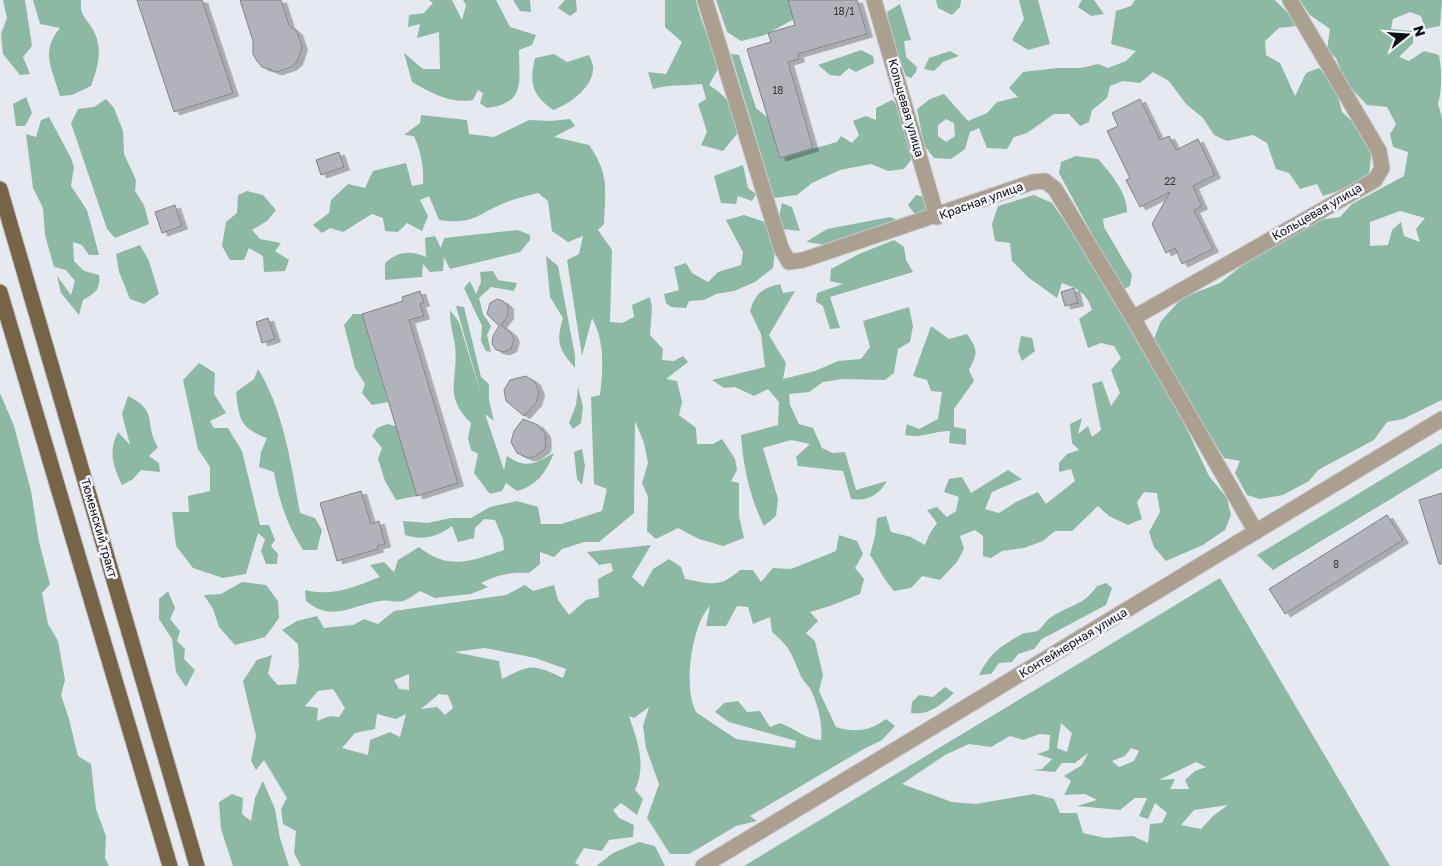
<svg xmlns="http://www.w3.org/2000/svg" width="1442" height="866" font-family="'Golos Text',sans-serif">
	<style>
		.forest { fill: #8cb9a3; fill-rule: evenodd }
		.building { fill: #b2b3ba; stroke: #828389; filter: url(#shadow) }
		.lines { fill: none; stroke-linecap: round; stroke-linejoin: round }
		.minor-casing { stroke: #c4c6cc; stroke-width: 17 }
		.major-casing { stroke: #c4c6cc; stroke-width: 17 }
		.minor { stroke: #aba090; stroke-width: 15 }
		.major { stroke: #766447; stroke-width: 15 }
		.labels { text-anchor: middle; stroke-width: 5; stroke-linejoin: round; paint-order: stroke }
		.number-label { font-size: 10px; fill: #36363a }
		.street-label { font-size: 12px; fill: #0c0d0f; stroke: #f5f6fd }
	</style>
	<defs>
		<filter id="shadow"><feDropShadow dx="5.5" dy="3" stdDeviation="0" flood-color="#0004"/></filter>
	</defs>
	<rect width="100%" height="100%" fill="#e7e9f0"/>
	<path class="forest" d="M3,0H25L32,46L23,57L30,74L20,75L3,54L1,34L7,18Z
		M33,0H81C80,16 84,15 92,28C104,47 98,67 91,86L72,95L60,96C52,68 40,52 60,28L40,24Z
		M429,0H452L462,20L466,5L463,0H496L510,27L536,35L532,45L519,50C519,82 526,103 487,108L480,103L483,93L478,90L473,100C451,104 431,93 412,82L404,53L423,69H440L439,32L417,38L420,24L408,27L409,15L424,13L433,3Z
		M513,0H530L531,12L520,11Z
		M565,0H576L577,11L570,16L558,8Z
		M665,0H696C701,24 712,44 719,67L709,85C732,100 732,107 737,134L723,151L701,145L707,132L698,104L706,99L702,84C685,86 669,84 653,89L648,72L666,74L682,42L665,27Z
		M716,0H788L794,19L765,35L741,41L727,32Z
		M936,0H961L960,7L952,15L938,8Z
		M1019,0H1038L1050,44L1028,50L1012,40L1024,19Z
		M1082,0H1094L1104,14L1091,16L1078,7Z
		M1135,0H1275L1290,15L1297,26L1279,28L1265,41L1266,55L1280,63L1295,96L1306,73L1319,68L1335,86L1342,112L1357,126L1372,149L1369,175L1338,191L1323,196L1317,184L1300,189L1289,173L1276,169L1267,143L1253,135L1227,141L1214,135L1203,118L1186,104L1169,81L1153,72L1140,83L1123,81L1110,86L1107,98L1092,110L1089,122L1080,126L1069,114H1054L1027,133L1014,137L1007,149L987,148L979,128L970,132L965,149L951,159L934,158L924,145L917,109L930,99L944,94L968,121L987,113L997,102L1018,97L1009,88L1023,72L1057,68H1081L1098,64L1108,68L1126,61L1136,51L1111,44L1116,11L1131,6ZM946,119L954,123L955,136L946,142L938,136V125Z
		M1300,0H1442L1440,26L1425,29L1421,16L1410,12L1393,19L1391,29L1413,31V43L1399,57L1409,61L1424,51L1439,55C1442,70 1442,90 1438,104L1442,118V400L1403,419L1387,422L1374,440L1318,470L1309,481L1283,495L1260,499L1247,495L1235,473L1240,461L1224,458L1166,366L1154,339L1161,321L1182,298L1220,283L1253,257L1319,220L1340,217L1352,204L1404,176L1408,152L1393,147L1390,134L1396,124L1387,107L1367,105L1345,82L1336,58L1327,50L1330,29L1310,15ZM1400,211L1425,218L1416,229L1420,242L1404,236L1401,222L1392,230L1388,245L1370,246V222Z
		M900,4L911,40L904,41L906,57L917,67L916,72L911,78L906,76L892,40L887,12Z
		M861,50L873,56L874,63L856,72L849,68L840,76L830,75L818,65Z
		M950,51L959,56L943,62L934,71L924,69L929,58Z
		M554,54L567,62L589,55C591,59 594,66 593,70C592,88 568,105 553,110C532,95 529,84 535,58Z
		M731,54L739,55L756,108L768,118L780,158L837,142L841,136L852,143L859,135L853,121L866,116L876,120V108L892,100L900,108L911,146V160L904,169L888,171L871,164L840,170L812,183L797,195L774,198Z
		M26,97L32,113L25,126H16L13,104Z
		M106,99L114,108L123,131L124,154L136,180L135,191L144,205L149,224L115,238L107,229L71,123L78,109L94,107Z
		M421,115L467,120L469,134L494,137L529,120L550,121L570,119L575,126L554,137L589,145C610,175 605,189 604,224L598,230L612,250L610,322L622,323L634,317L632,305L650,297L652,308L650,335L663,349L662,360L674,361L683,356L688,362L666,379L677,381L682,402L679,415L696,428L697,444H713L722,439L735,459L737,470L731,481L739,483V516L744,538L723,546L699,539L678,528L656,539L647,531L648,497L642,483L648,463L644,443L635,421L634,513L599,542H584L562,549L554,557L540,552V564L529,573C510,572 498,575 481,583L488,587L471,594L435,598L420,591C415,594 409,599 403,601C396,603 387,599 380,601C352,605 332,623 306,601L305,590C333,597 354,587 380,577L370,565L384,562L394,572L398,560L419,547C449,571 471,561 504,550L503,539L495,520L484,519L475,528L474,538L458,542L452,526C437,537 423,541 405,535L403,521L428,523L451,518H471L490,507L517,501L538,507L541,524H561L602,511L607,489L594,484L591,397L600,395C603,368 605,342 592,318L582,356L567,260L579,254L583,236L568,242L552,231L548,201L538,193C527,196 517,198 507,202C476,214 476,225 439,220L429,196L420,200L428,216L422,231L407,223L398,232L385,231L383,218L372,214L343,232L330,228L322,233L313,225L329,213L331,200L348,184L365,188L373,171L406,163L412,186L423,184C424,167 421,152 414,136L404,135L420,123Z
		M49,117L71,158L74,167L71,186L87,210L99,255H89L82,245L73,242L74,261L84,271L99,275C101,289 95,293 83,300L79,315L61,293L57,276L71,295L75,281L66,270L54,267L45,235L43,208L33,188L26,134L36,137L41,120Z
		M1076,156L1098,159C1111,174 1127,192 1127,212L1103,219L1104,227L1132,275L1130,286L1122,290L1059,173L1061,162Z
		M743,165L748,188L756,194L752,201L738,196L736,204L721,203L714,176Z
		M247,191L263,195L276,210L267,221L252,230L260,239L281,243L275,251L289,260L285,271L264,272L263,256L249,248L244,260H230L222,246L226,222L237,213L238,195Z
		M916,195L924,197L927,215L914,213L908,205Z
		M1034,195L1052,203L1082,246L1176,406L1209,476L1227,498L1231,515L1225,530L1203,545L1166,561L1154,547L1149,532L1160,512L1157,493L1144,492L1137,502L1142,519L1128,525L1109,516L1098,506L1072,531H1055L1043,541L1024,548L1002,551L991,558L983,556V536L975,530L960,536L964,549L957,562L940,580L922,576L911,588L894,591C884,580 879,568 870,555L875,536L877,518L886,516L891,532L911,537L925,545L930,533L937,523L927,510L937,507L947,517L956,511L959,497L944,492L949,479L962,477L971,493L1008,470L1022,479L992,492L985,509L999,513L1016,502L1038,492L1046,504L1075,481L1071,469L1059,472V463L1067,454L1079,450L1072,443L1070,424L1082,418L1078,434L1088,426L1092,437L1101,430L1092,384L1102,381L1111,406L1120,393L1111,370L1121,358L1114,346L1101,343L1088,348L1079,319L1092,310C1087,293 1077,288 1062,283L1057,298L1029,278L1012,261L1010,243L995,241L992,224L998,206Z
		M782,203L792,207L800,231L783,229L779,217Z
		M744,215L765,222L775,250L773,268L755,282L734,291L716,294L704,300L689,301L686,308L671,307L666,303L664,294L679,290L674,267L686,263L692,273L708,282L718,272L741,265L743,252L726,220Z
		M890,217L902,222L827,245L806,242L827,229Z
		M518,230L530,235V240L520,252L450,269L444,257L443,271L430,272L423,264L422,277L385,280V263C398,251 411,250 426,257L425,238L435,236L441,248L444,238Z
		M894,240L904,247L906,260L913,272L830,297L840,328L830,329L823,306L816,302L817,293L843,284L830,281L831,269L859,254Z
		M140,245L149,261L159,294L144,304L130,299L119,272L116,254Z
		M546,256L558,266L575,356V368C558,348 556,343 563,318L550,297Z
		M493,271L498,280L517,283L514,291L491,287L479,298L483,314L491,326L487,335L491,352L486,351L481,341L482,326L464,288L470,281L476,294L481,282L480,272Z
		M780,284L783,293L795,291L769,335L786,363L783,379L815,371L838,361L861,359L870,347L863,321L909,307L913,326L910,342L898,349L894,373L885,380L842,379L823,382L809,392L789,394L790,405L799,424L813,428L822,448L833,453L845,452L856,490L887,481C878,496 868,501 851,499L843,471L798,466L796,457L810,444L791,440L763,448L778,499L776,516L764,526C750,498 743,466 741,435L778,425L779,402L768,389L754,396L735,387L724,388L712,380L765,367L761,334L750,311C755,294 762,288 780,284Z
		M456,306L464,307L481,377L489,384V400L494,421L485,414L504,470L507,456C527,469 534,464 554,453C546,472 538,485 517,491L506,483L502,491L490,494L474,473L478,454L471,450L468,438L471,423C442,395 459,380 455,346C453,332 450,326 450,310L459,322L482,398Z
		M353,314H362L388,402L372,405L362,393L365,384L355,368L344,325Z
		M931,326L949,339L967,334C978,350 978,352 969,370L974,381L954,409V427L966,429V445L949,443L950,431C934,431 919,439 905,435L907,424L919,429L938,419L942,392L931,391L927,380L913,376Z
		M1021,336L1032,338L1035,351L1022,361L1018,351Z
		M199,363L215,373L214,394L226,413L210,421L214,428H228L242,451L260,525H269L275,540L271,546L278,554L277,564H266L261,551L265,539L258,533L246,574L223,578L193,568L176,546L172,512H189L188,496L210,491V467L198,449L183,380Z
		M258,369C284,411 291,465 300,513L315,518L322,530L317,550H303C287,525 279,501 274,472L259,467L261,452L267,438C240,428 239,419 236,392L254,379Z
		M578,387L583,407L581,423L573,429L569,423L576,405Z
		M0,393L14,426L31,491L39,542L50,584L42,593L48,624L58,641L65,680L61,695L69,719L78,756L91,764L96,809L106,836L105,858L109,866H0Z
		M128,396C160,412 143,423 158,447L149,456L159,463L160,472L141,470L133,479L122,485C113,467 108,451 118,432L130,445L122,414Z
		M387,424L396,426L417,496L396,500L385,481L378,459L382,448L372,436L377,428Z
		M1442,443V468L1273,570L1257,555Z
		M582,449L585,466L582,485L577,479L574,452Z
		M839,535L857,541L863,554L855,568L864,579L860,594L830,606L810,612L818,621L806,633L815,641L823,675L819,691L836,727C855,733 870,731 886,719L895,726L882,740L862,750L750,816L757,821L736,826L689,854H670L647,818L659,784L646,748L643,726L649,707L634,718L629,716C637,740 647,765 635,790L643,799L637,815L621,803L613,810L619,818L634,825L633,837L609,840L602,851L584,848L575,863L580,866H301L294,853L296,831L283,824L281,809L287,798L264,760L256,770L251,761L256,736L243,681L257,660L272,655L268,674L278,685L296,684L299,666L298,644L282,630L297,621L317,616L324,628L353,625L364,619L378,624L394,611L506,595L525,585L533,591L554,585L558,600L569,615L586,600L599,597L598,579L613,571L611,563L599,565L587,552L651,545L632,577L643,587L653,569L669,559L681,567L685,579C711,584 720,588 740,570H753L761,582L773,568L791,569L836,551ZM710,606L706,626H726L737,606L748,607L753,624L770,617L772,632C790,647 791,653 800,674C802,680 808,685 811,690C818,705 823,724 821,740C805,739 796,729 780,723L770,727L760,711L747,712L738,701L724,703L715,712L729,722L796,741L795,748L736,739L697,713C682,691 692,623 710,606ZM485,648L535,658L566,669L563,678C532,664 532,664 502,679L499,661L454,652ZM409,674V690L399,689L394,680ZM333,689L345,708L339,717L330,716L317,721L318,708L305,706L318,691ZM439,694L448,695L453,708L445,715L437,707L421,709ZM377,714L396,719L406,714L400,737L390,732L370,740L368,755L342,748L355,733L375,729Z
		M1220,578L1390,866H744ZM1061,723L1072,733L1067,752L1057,748ZM1040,734L1050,735L1049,750L1037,754L1052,759L1042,769L1032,770L1055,772L1062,763H1075L1088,753L1082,765L1064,776L1071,781L1064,795L1085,794L1097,800L1077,806L1120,810L1135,798H1147L1139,816L1148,819L1155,803L1167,813L1162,823L1150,824L1148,843L1133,836L1105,838L1083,833L1077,813H1060L1054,799L1034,794L976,804L952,802L902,784L945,755L969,744L991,747L1010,736L1023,740ZM1131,748L1139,751L1134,761L1119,767L1112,761L1125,756ZM1196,762L1206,767L1195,771L1185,780L1189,789H1170L1175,779L1159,780ZM1228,805L1213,816L1201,829L1181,825L1194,810Z
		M242,582L266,585L278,601L279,618L265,637L235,645L219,627L213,609L204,595L221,594Z
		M1106,583L1112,588L1106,605L1042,639L1034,649L1018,654L1012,662L999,663L991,674L979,675C991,652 1001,646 1022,634C1026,632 1032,633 1037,631C1042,629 1045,621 1050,618C1068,605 1084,606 1097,586Z
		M168,591L175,608L170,619L180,631L177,641L185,649L184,659L195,670L186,687L176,672L172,639L159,619V599Z
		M945,687L954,693C940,705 929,716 911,713L912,702L919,695L933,697Z
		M263,781L275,809L280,838L289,866H233L221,829L219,802L232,794L243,798L242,814L251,821L255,798Z
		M639,842L655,846L665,866H596L613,853Z"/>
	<path class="building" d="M137,0H202L233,93L174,112Z
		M240,0H281L289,25L297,32L302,47L297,62L291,67L277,72L262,67L257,61L253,54V41Z
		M788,0H857L867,34L798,54L799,59L788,62L813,148L780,158L747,49L771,42L768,33L795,25Z
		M1140,99L1160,140L1169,136L1176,150L1198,139L1215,175L1193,186L1202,206L1194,210L1213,249L1182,264L1175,248L1166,253L1152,224L1170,192L1140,207L1126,180L1130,178L1107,131L1118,126L1112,113Z
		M339,152L344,167L321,175L316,160Z
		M175,205L182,226L162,233L155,212Z
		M1074,288L1078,303L1065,306L1061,292Z
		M420,291L424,303L420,304L424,316L409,320L458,483L417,496L362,314L403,301L402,297Z
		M497,299L503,301L508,306V316L501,325L511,333L514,339L511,349L504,352L496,350L492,344L493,336L499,326L487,314L490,303Z
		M268,318L275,339L262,343L256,322Z
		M526,376L535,382L539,392L536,403L524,416L506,401L504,390L510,380Z
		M523,419L538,425L545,434L546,445L544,450L534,457L528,458L517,453L511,442L514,431Z
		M361,491L371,524L379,521L385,544L377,546L378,549L337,561L320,503Z
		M1442,493V564H1439L1419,500Z
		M1387,515L1403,540L1285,614L1269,589Z"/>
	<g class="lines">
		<defs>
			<path id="minor" d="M705,0L781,248L789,262L803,260L1033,182L1045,181L1055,189L1133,318L1256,532
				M874,0L937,217
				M1133,318L1375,180L1382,168L1379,151L1290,0
				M703,866L1442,419"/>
			<path id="major" d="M0,189L197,866
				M0,292L170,866"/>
		</defs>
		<use href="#minor" class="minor-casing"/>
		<use href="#major" class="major-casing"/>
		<use href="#minor" class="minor"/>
		<use href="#major" class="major"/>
	</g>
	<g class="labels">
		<g class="number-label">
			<text x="844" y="15">18/1</text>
			<text x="778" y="94">18</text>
			<text x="1170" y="185">22</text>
			<text x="1336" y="568">8</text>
		</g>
		<g class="street-label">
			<text transform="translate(906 108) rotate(74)" y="4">Кольцевая улица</text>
			<text transform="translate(981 201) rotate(-20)" y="4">Красная улица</text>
			<text transform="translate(1317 212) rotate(-30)" y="4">Кольцевая улица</text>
			<text transform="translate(99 528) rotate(74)" y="4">Тюменский тракт</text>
			<text transform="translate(1073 643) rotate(-31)" y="4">Контейнерная улица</text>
		</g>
	</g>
	<g transform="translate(1407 35) rotate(73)" stroke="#f5f6fd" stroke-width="4" paint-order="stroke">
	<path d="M0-4L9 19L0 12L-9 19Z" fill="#0c0d0f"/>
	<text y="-8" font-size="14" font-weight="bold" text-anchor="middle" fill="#0c0d0f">N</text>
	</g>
</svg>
